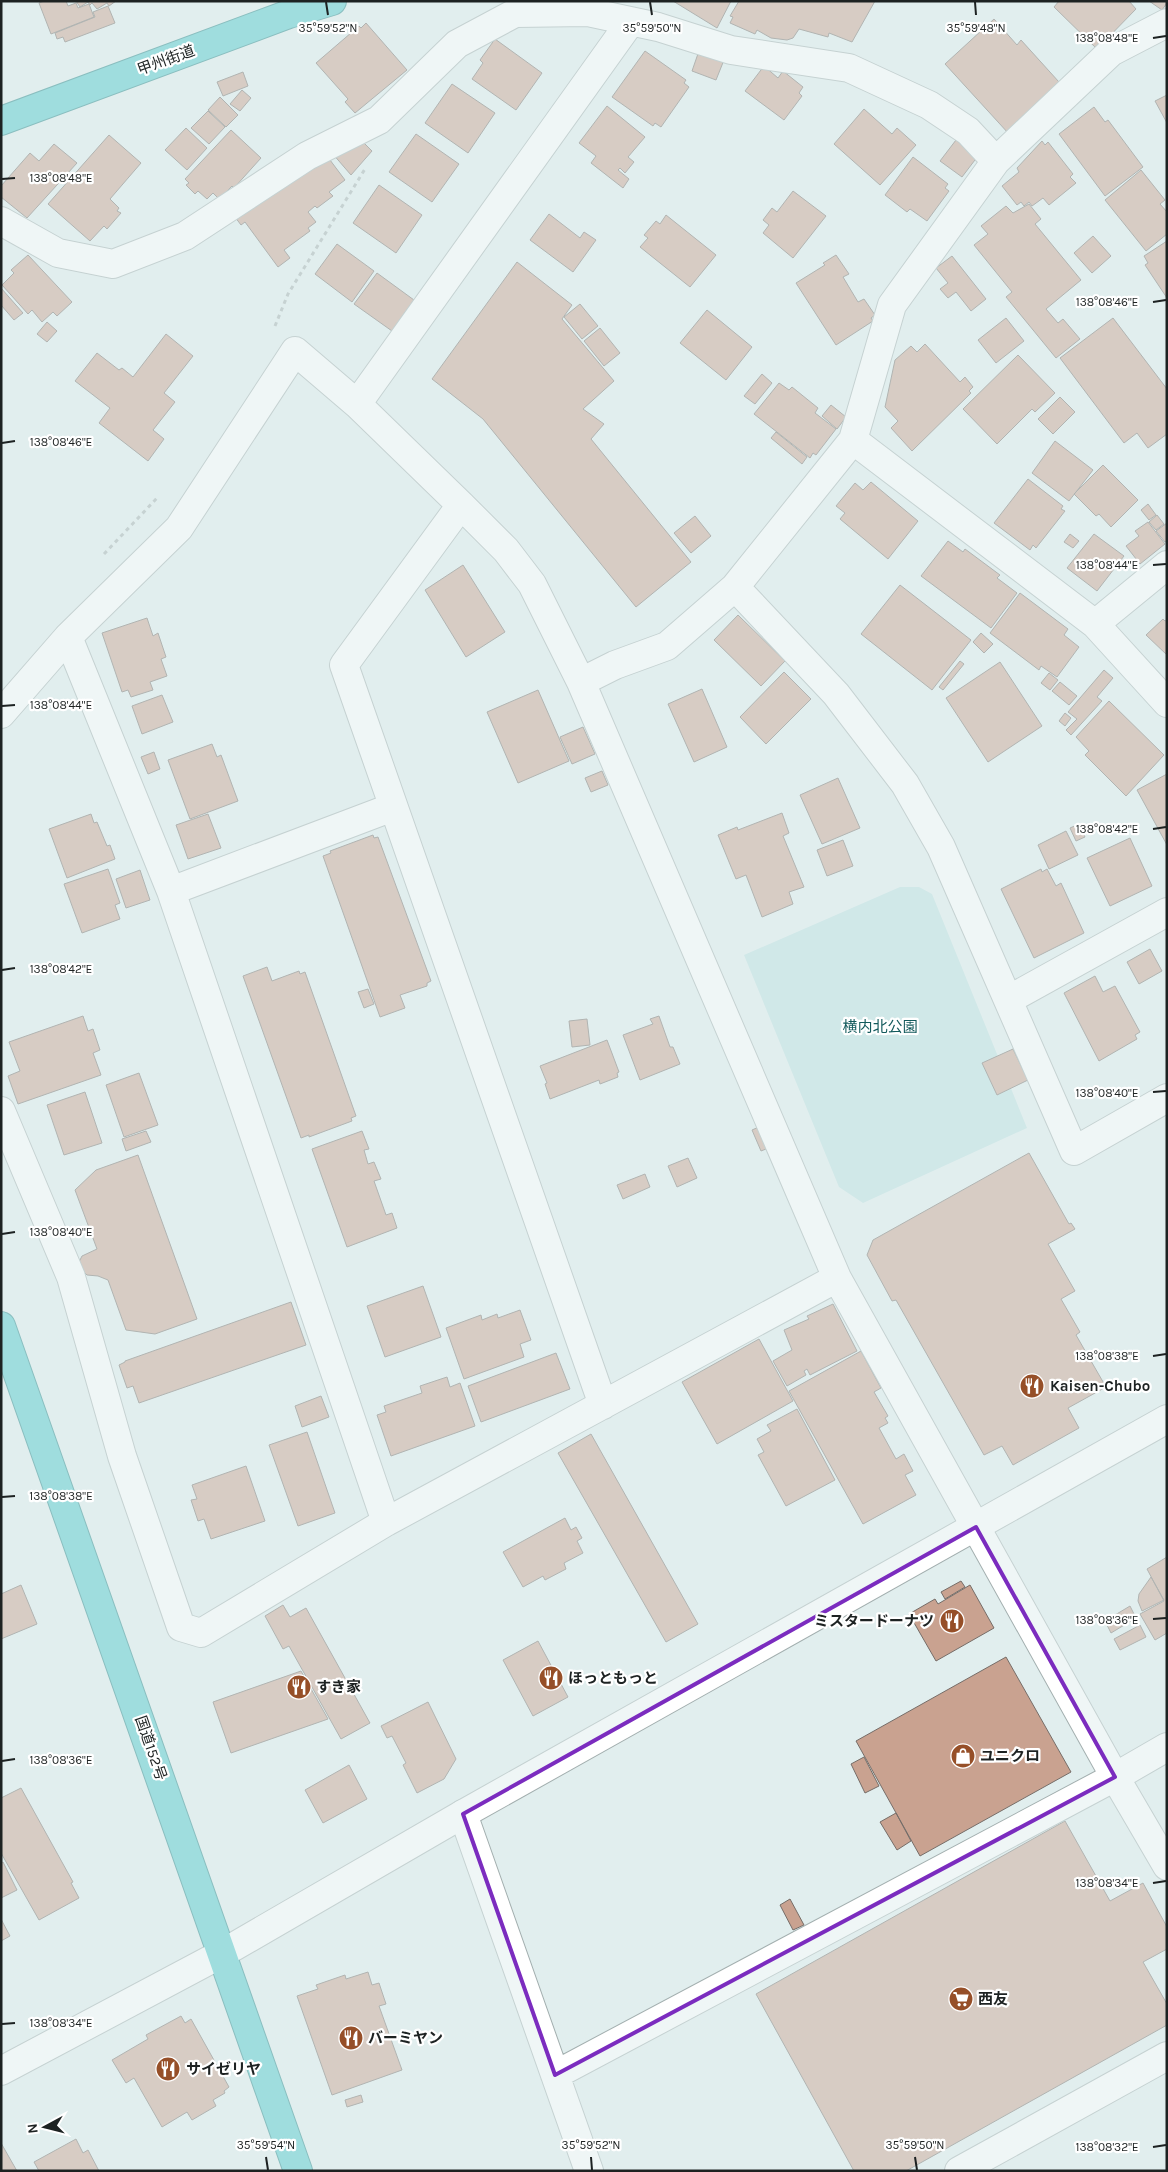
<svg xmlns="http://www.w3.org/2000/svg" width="1168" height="2172" font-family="Karla,'Noto Sans JP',sans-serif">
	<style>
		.green { fill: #bbdfe0 }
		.building { fill: #c9a290; stroke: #766d68 }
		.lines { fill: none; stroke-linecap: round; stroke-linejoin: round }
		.minor-casing { stroke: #a3afaf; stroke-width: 30 }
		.tertiary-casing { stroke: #a3afaf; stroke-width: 30 }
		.trunk-casing { stroke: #208486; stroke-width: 30 }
		.path { stroke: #a5afaf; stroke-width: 3; stroke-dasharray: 4 4; stroke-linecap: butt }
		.minor { stroke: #fff; stroke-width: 28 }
		.tertiary { stroke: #fff; stroke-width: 28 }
		.trunk { stroke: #4ec7ca; stroke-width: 28 }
		.marked { fill: none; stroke: #7b2cbf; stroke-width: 4; stroke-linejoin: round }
		.ticks { fill: none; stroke: #1d2222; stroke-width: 2 }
		.labels { text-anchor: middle; stroke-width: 4.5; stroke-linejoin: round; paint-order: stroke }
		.street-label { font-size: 15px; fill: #1d2222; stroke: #fff }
		.park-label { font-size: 15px; fill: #135a5c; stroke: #fff }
		.poi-label { font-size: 15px; font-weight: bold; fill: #1d2222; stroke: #fff; text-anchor: start }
		.ticks-label { font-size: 12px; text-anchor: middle; fill: #1d2222; stroke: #fff; stroke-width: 4.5; stroke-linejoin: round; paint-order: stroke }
	</style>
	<rect width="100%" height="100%" fill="#e1eeee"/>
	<path class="green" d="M900,887H919L932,894L1027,1128L863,1203L839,1187L744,955Z"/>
	<path class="building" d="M44,1H66L68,6L76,3L78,8L89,4L94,17L51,34L39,3Z
		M76,1H116L109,6L107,3L97,9L92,3L90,5L88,2L80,7Z
		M673,1H731L717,28Z
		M739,1H875L852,42L829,33L828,37L799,29L793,38L787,40L771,38L757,30L755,34L730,23L733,17L730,16Z
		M1059,1H1129L1136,9L1097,49L1054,7Z
		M1149,1H1167V3L1162,10Z
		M108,6L115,23L65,42L63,37L57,39L55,33L95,17L93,12Z
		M994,19L1017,45L1021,40L1059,82L1054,86L1057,90L1009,134L945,64Z
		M366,23L407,70L355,113L345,102L348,99L316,63L359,26L361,28Z
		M495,39L542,73L516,110L472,79L483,63L480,60Z
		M701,45L726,55L716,80L692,71Z
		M645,51L686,80L684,83L689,87L661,127L655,123L653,126L612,97Z
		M764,66L778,78L783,71L803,87L799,93L802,96L784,120L745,91Z
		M243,72L248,86L223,96L217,82Z
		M452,84L495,113L468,153L425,123Z
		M242,90L251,98L240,111L230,104Z
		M1167,95V123L1155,101Z
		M220,97L238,115L226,127L208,110Z
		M607,106L645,137L628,157L634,162L625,173L620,168L618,170L629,179L623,188L591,163L596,156L579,143Z
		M1094,107L1105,122L1108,120L1143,167L1105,196L1059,134Z
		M864,109L892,134L897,128L916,145L880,185L834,144Z
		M208,111L225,127L209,144L191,128Z
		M186,128L207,148L187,170L165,150Z
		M231,130L261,158L234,188L232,186L219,199L213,193L207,199L198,191L195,194L186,185L189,183L185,179Z
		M416,134L459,164L432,202L389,172Z
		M109,135L141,163L110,199L119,208L117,211L121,213L107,229L104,226L90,241L48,204Z
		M956,140L978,156L962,177L940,161Z
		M1042,141L1045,145L1048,142L1073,174L1070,177L1076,183L1049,205L1043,198L1032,206L1029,202L1024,206L1021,202L1017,205L1002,186L1019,172L1017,168Z
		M363,142L372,151L351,175L332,153Z
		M54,144L77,163L27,218L1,197V186L30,153L39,161Z
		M327,156L345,180L329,192L333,196L317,208L315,206L308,212L316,222L308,228L310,231L284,250L290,258L278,267L245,222L241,225L235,217Z
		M913,157L948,184L945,188L949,191L927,221L910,209L907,212L885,195Z
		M1141,170L1165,200L1160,204L1167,212V234L1146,251L1105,200Z
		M379,185L422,215L396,253L353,223Z
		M793,191L826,216L793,258L763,233L769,225L763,220L772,208L777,212Z
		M1029,204L1041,219L1035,224L1081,280L1046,309L1058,323L1063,319L1080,339L1056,358L1006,297L1012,292L974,245L988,234L981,226L1006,206L1013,213Z
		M549,214L580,238L584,232L596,240L573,272L530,240Z
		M666,215L716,255L690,287L640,247L648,238L644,235L656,221L660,224Z
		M1093,236L1111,256L1092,273L1074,253Z
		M1167,241V298L1145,265L1148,263L1144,256Z
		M337,244L374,271L352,302L315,274Z
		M28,255L72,302L57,316L53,312L42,322L32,310L28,314L2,285L14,273L11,270Z
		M836,255L849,274L843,277L858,302L864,299L875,315L871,318L873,321L836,345L796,283L825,265L823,263Z
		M952,256L986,299L971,311L956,292L948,298L940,289L948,283L936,268Z
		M517,262L572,305L562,319L614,381L583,409L604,424L591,439L691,562L636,607L483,419L432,379Z
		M377,273L414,300L392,331L354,304Z
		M1,288L23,313L14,320L1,305Z
		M580,304L598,326L582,339L564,317Z
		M707,310L752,347L726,380L680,343Z
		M1006,318L1024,341L996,363L978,340Z
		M1113,318L1167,389V434L1148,448L1137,433L1124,443L1060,358Z
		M47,322L57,331L47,342L37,334Z
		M600,328L620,353L604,366L584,341Z
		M166,334L193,356L164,393L175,402L153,430L164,439L148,461L99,423L110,408L75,381L97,353L119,370L122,368L133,377Z
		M925,344L960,382L965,377L973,387L969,391L971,393L912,451L891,428L898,421L885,407L895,360L911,346L917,352Z
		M1018,355L1055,393L1035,412L1032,409L997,444L963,409Z
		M762,374L772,383L755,404L744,396Z
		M779,383L789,390L792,387L818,408L815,413L836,429L816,455L813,453L810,458L754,414Z
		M1060,397L1075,412L1053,434L1038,419Z
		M831,405L846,417L837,429L822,416Z
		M776,432L807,457L802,464L771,438Z
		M1055,441L1093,470L1069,501L1032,473Z
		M1103,465L1138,500L1111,527L1099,514L1096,516L1074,494Z
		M1028,479L1063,506L1061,509L1065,511L1036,548L1033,545L1030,550L994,523Z
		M871,482L918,521L888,559L840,519L845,513L836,506L855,483L863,490Z
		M1148,504L1156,515L1149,520L1141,510Z
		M1157,515L1164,524L1156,530L1149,522Z
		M695,516L711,536L691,553L674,533Z
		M1148,522L1165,544L1140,564L1126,546L1139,536L1135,531Z
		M1167,523V541L1165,542L1156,531Z
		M1070,534L1079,541L1073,548L1064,542Z
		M1094,534L1124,556L1097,591L1067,568Z
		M948,541L963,552L965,549L1000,575L997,578L1017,593L991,628L921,576Z
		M463,565L505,632L466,657L425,590Z
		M900,585L971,640L932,690L861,634Z
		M1020,593L1068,629L1064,635L1079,647L1057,677L1041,666L1039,670L990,633Z
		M738,615L785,661L761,686L714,640Z
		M147,618L153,636L158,633L166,657L161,659L167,676L150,682L153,690L131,697L128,690L122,692L102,633Z
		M1163,619L1165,621L1167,620V655L1146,635Z
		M981,633L993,644L984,653L973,642Z
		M960,661L964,664L943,690L939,687Z
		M1000,662L1042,726L988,762L946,698Z
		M1104,670L1113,678L1097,697L1102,701L1071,735L1066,730L1077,719L1068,712Z
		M784,672L811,699L766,744L740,717Z
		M1049,673L1058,680L1050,690L1041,683Z
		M1060,682L1077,696L1069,705L1052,691Z
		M702,689L727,747L694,762L668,704Z
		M538,690L569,761L518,783L487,712Z
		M162,695L173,722L142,734L132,706Z
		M1109,701L1164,755L1126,796L1085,755L1089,751L1076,737Z
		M1065,713L1071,718L1065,726L1059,721Z
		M583,727L595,754L572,764L560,737Z
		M212,744L217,757L221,755L238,801L190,819L168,760Z
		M154,752L160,769L148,774L141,757Z
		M602,771L608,785L591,792L585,778Z
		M1167,774V845L1137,790Z
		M838,778L860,828L822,844L800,795Z
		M782,813L789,833L783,836L804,887L789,892L793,904L762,917L746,875L736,879L718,835L737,827L738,830Z
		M91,814L94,823L97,822L107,846L110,845L115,859L67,878L49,829Z
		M208,814L221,848L188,859L176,825Z
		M1079,824L1085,837L1076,841L1070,828Z
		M1066,831L1078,855L1049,869L1038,845Z
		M373,835L374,838L378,837L431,981L427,983V986L400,995L405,1008L380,1017L323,856L331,853L330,851Z
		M1130,838L1152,886L1110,906L1087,858Z
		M843,840L853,866L827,876L817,850Z
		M108,869L120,903L115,905L120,919L82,933L64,884Z
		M1041,869L1042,872L1047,869L1056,886L1061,883L1084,933L1034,958L1001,889Z
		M140,870L150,900L126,908L116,879Z
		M1150,949L1162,971L1139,984L1127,962Z
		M267,967L272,981L299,971L300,974L305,972L356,1116L351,1118L352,1121L309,1137V1135L301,1138L243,976Z
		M1095,976L1103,992L1115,986L1140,1032L1135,1035L1137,1039L1099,1061L1064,993Z
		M368,989L374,1004L364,1008L358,992Z
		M83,1016L88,1031L93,1029L100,1050L93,1053L101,1075L18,1104L8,1076L20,1071L9,1042Z
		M659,1016L670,1047H673L680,1064L640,1080L623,1035L653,1024L650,1019Z
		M587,1019L590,1045L572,1047L569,1021Z
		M607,1040L619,1072L617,1073L618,1077L600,1084L599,1080L550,1099L545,1084L547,1083L540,1066Z
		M1013,1049L1028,1080L997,1095L982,1063Z
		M139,1073L158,1125L124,1137L106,1085Z
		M85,1092L102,1143L64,1155L47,1105Z
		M761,1126L771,1147L761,1151L752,1130Z
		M146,1131L151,1142L126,1151L122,1139Z
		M362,1131L369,1149L364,1150L368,1164L374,1162L381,1179L374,1181L386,1215L392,1213L397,1228L347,1247L312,1149Z
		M1029,1153L1069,1224L1071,1223L1075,1229L1048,1244L1075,1291L1061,1299L1080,1332L1076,1335L1106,1387L1068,1408L1079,1428L1013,1465L1002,1446L984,1455L896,1300L892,1301L867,1255L873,1240Z
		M138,1155L197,1319L155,1334L126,1330L108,1280L98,1276L87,1275L82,1270L79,1262L82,1256L97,1249L75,1190L96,1170Z
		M688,1158L697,1178L677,1187L668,1166Z
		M645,1174L650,1187L623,1199L617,1185Z
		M423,1286L441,1337L385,1357L367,1306Z
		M291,1302L306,1345L139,1403L133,1386L127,1388L119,1365L125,1362V1361Z
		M833,1304L857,1351L810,1375L807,1369L804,1371L806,1375L787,1386L773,1361L792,1350L784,1330L809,1319L807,1316Z
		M520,1310L531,1340L520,1344L524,1357L464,1379L446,1328L481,1315L482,1320L497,1314L498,1318Z
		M759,1339L793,1401L717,1444L682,1382Z
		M861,1351L881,1388L874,1392L888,1416L885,1418L888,1423L879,1428L896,1459L904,1454L913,1471L905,1475L916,1495L863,1524L789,1391Z
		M556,1353L570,1389L481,1422L468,1386Z
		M447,1377L450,1387L460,1383L475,1426L391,1456L377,1415L386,1412L384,1406L422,1393L420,1386Z
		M321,1396L329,1417L302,1427L295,1406Z
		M797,1409L835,1480L786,1506L758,1455L764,1452L757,1439L771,1431L767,1425Z
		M307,1432L335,1513L298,1526L269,1445Z
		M591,1434L698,1624L666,1642L558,1453Z
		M246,1466L265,1521L211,1539L204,1519L198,1521L191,1500L197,1499L192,1485Z
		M565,1518L571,1530L576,1527L582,1538L577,1541L583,1553L564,1563L566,1569L545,1580L543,1576L523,1587L503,1552Z
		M1167,1557V1633L1155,1640L1140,1614L1164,1601L1147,1569Z
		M1151,1577L1164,1600L1142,1611L1138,1601L1139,1594Z
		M961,1581L965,1587L945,1599L941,1592Z
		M21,1585L37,1624L1,1639V1594Z
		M970,1585L994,1628L936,1661L909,1614L935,1599L938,1604Z
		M283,1605L290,1617L306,1608L370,1723L341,1739L289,1646L283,1649L265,1616Z
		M1130,1606L1136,1618L1111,1633L1105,1621Z
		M1140,1625L1146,1637L1120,1650L1114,1639Z
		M538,1641L568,1697L533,1716L503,1660Z
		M1006,1657L1071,1772L920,1856L856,1741Z
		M301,1671L328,1719L231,1753L213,1702Z
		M428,1702L456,1759L444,1779L417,1793L403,1765L406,1763L392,1736L387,1738L381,1726Z
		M864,1757L879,1786L865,1793L851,1764Z
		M349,1765L367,1799L323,1823L305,1790Z
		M21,1788L73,1882L71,1883L79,1898L39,1920L1,1853V1798Z
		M896,1813L911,1841L897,1850L880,1822Z
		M1065,1821L1110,1901L1143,1883L1167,1927V1949L1143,1962L1167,2004V2025L906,2171H854L756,1994Z
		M3,1862L17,1890L1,1898V1863Z
		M790,1899L804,1925L793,1930L780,1905Z
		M1,1919L10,1936L1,1941Z
		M368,1972L372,1985L379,1983L386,2004L379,2006L402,2070L332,2095L297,1996L318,1989L316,1985L345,1975L346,1979Z
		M181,2016L185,2023L191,2019L229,2087L224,2091L225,2093L213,2100L216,2106L192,2120L187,2112L162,2127L134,2078L126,2083L112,2060L148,2039L146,2035Z
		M361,2095L363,2102L347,2107L345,2100Z
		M76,2139L83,2153L88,2150L99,2171H39L34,2162Z
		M1,2143L17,2171H1Z"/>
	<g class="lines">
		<defs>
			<path id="minor" d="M1,221L58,253L113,264L185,236L307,156L379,120L457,44L515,13L588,12L658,27L731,50L849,68L929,105L968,131L996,161
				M357,404L631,21
				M853,440L1095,624L1167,703
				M461,505L344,665L603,1405
				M735,587L836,694L905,784L941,847L1074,1151L1167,1098
				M1095,624L1167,565
				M68,637L171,891L386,1522
				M581,682L615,665L667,646L735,587L853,440L892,305L996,161L1111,52L1167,23
				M1,714L68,637L179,528L295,351L357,404L461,505L506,550L532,584L581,682L837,1278L1115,1777L1167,1866
				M171,891L393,807
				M1008,1000L1167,912
				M1,1111L71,1277L122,1456L181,1627L201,1633L386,1522L837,1278
				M463,1814L589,2171
				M555,2075L1115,1777L1167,1747"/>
			<path id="tertiary" d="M1,2071L223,1953L463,1814L1167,1419
				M959,2171L1167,2056"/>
			<path id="trunk" d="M1,121L289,14L332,1
				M1,1326L298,2171"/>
		</defs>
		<use href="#minor" class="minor-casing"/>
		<use href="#tertiary" class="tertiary-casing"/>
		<use href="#trunk" class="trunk-casing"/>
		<path class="path" d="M275,326L288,294L365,169
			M104,554L158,497"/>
		<use href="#minor" class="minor"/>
		<use href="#tertiary" class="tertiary"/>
		<use href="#trunk" class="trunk"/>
	</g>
	<path d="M0 0H1168V2172H0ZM976,1527L1115,1777L555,2075L463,1814Z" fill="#e1eeee" fill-opacity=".55" fill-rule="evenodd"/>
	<path class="marked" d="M976,1527L1115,1777L555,2075L463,1814Z"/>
	<path class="ticks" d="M326,2L328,15M650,2L652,15M975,2L976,15M1153,38L1166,36M2,179L15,178M1153,302L1166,300M2,443L15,441M1153,565L1166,564M2,706L15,705M1153,829L1166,827M2,970L15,968M1153,1092L1166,1091M2,1234L15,1232M1153,1356L1166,1354M2,1497L15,1496M1153,1619L1166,1618M2,1761L15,1759M1153,1883L1166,1881M2,2024L15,2023M1153,2147L1166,2145M266,2157L268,2170M591,2157L592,2170M915,2157L917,2170"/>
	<defs>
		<symbol id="restaurant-disc" viewBox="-11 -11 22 22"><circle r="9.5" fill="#964f28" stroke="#fff"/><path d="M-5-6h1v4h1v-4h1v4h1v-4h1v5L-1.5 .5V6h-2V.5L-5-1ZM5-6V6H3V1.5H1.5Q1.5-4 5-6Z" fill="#fff"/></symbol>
		<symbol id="shop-disc" viewBox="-11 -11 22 22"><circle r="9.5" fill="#964f28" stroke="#fff"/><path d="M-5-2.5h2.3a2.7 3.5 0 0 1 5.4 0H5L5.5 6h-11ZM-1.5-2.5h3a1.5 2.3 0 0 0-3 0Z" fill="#fff"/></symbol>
		<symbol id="supermarket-disc" viewBox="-11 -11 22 22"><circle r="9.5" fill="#964f28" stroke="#fff"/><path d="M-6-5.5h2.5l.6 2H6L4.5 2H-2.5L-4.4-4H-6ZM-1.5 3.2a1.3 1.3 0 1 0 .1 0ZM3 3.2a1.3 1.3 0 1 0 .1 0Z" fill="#fff"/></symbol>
	</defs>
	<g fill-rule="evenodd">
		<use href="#restaurant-disc" x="1018" y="1372" width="28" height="28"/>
		<use href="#restaurant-disc" x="938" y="1607" width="28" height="28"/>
		<use href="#restaurant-disc" x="537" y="1664" width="28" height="28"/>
		<use href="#restaurant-disc" x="285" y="1673" width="28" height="28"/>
		<use href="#shop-disc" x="949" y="1742" width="28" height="28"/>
		<use href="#supermarket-disc" x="947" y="1985" width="28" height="28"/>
		<use href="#restaurant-disc" x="337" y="2024" width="28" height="28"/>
		<use href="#restaurant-disc" x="154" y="2055" width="28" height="28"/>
	</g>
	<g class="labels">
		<g class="street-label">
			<text transform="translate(166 60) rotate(-20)" y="5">甲州街道</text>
			<text transform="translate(151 1748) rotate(71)" y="5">国道152号</text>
		</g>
		<g class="park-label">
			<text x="880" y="1032">横内北公園</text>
		</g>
		<g class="poi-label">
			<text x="1050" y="1391">Kaisen-Chubo</text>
			<text x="934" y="1626" text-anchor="end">ミスタードーナツ</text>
			<text x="568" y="1683">ほっともっと</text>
			<text x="316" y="1692">すき家</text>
			<text x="980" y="1761">ユニクロ</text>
			<text x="978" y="2004">西友</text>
			<text x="368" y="2043">バーミヤン</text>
			<text x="186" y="2074">サイゼリヤ</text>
		</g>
	</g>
	<g class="ticks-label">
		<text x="328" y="32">35°59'52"N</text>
		<text x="652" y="32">35°59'50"N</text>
		<text x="976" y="32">35°59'48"N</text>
		<text x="1107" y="42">138°08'48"E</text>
		<text x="61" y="182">138°08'48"E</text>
		<text x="1107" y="306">138°08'46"E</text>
		<text x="61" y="446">138°08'46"E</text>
		<text x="1107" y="569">138°08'44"E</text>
		<text x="61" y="709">138°08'44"E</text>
		<text x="1107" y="833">138°08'42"E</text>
		<text x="61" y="973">138°08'42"E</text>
		<text x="1107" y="1097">138°08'40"E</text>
		<text x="61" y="1236">138°08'40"E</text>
		<text x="1107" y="1360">138°08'38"E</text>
		<text x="61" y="1500">138°08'38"E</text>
		<text x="1107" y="1624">138°08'36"E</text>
		<text x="61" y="1764">138°08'36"E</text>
		<text x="1107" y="1887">138°08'34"E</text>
		<text x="61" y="2027">138°08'34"E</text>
		<text x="266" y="2149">35°59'54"N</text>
		<text x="591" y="2149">35°59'52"N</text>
		<text x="915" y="2149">35°59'50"N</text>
		<text x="1107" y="2151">138°08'32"E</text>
	</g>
	<rect width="1168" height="2172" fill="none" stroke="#1d2222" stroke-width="5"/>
	<g transform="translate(45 2127) rotate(263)" stroke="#ffffff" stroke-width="4" paint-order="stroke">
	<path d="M0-4L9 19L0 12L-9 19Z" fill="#1d2222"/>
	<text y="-8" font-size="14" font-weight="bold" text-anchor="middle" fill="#1d2222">N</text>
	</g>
</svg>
